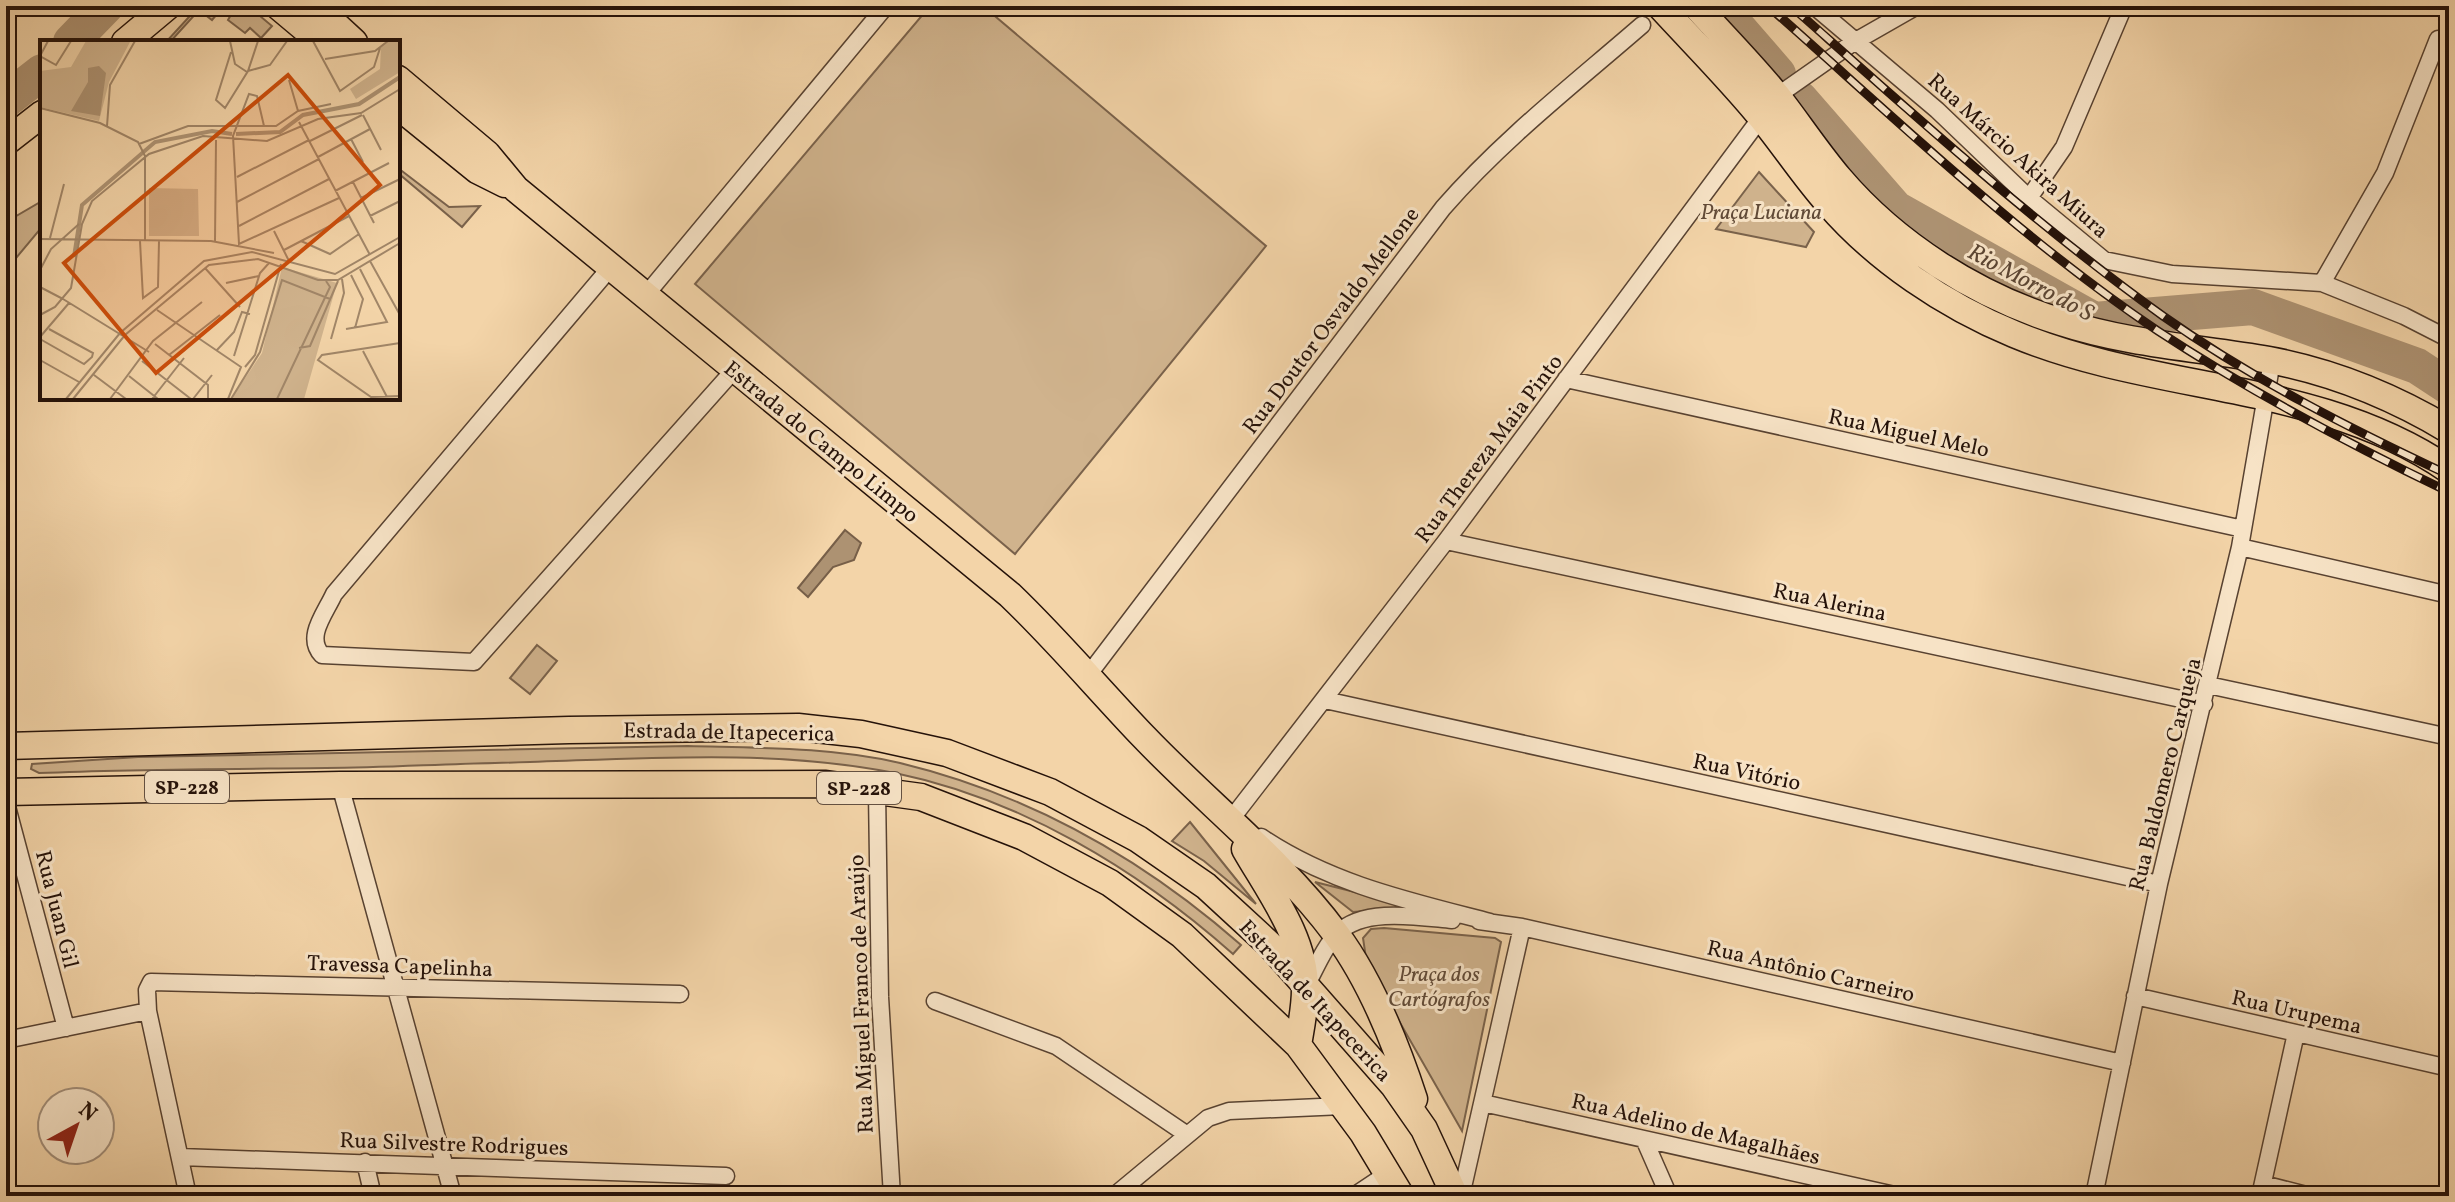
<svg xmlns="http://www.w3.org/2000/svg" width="2455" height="1202" font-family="Vollkorn,serif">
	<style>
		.green { fill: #d0b38d; stroke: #7a624b; stroke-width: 2 }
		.water { fill: #ad9272; stroke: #775f48; stroke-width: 2 }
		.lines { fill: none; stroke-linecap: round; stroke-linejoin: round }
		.river { stroke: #ad9272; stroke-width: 36 }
		.minor-casing { stroke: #584231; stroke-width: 19 }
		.primary-casing { stroke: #251209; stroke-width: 29 }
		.minor { stroke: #f7e3c6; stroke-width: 16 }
		.primary { stroke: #f3d4a8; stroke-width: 26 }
		.rail-casing { stroke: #251209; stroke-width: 9 }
		.rail { stroke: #f7e3c6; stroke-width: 6; stroke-dasharray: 18; stroke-linecap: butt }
		.labels { text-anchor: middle; stroke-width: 6; stroke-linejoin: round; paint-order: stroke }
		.shield { fill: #f7e3c6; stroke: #645142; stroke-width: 2 }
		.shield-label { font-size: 20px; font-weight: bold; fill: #251209 }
		.street-label { font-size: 22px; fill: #251209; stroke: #f7e3c6 }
		.park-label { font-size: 22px; font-style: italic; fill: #614a37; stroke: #f7e3c6 }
		.water-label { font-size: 24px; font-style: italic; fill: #5b4533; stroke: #f7e3c6 }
		.inset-river { fill: none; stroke: #ad9272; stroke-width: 4 }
		.inset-road { fill: none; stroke: #a18668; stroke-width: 2 }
		.view { fill: #cb4e0c; fill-opacity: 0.15; stroke: #cb4e0c; stroke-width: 4 }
		.inset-edge { fill: none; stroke: #251209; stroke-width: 4 }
	</style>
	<rect width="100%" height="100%" fill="#f3d4a8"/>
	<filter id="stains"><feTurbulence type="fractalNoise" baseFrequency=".0025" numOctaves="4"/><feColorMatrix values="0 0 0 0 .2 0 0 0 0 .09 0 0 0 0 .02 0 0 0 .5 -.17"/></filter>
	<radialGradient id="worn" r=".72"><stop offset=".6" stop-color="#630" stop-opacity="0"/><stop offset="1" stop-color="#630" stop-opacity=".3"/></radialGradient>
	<path class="green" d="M199,6H248L272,26L261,38L250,28L245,33L228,20L232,13L228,8H222L212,20L199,10L170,42H166Z
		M930,6H983L1266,246L1015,554L695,284Z
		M398,168L449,207L480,206L462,227L398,173Z
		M1759,172L1814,232L1806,247L1716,229Z
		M42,201V227L6,270V222Z
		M537,645L557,661L530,694L510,678Z
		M688,746C758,748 832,747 900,763C1028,794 1142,858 1241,945L1233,954C1137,869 1021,799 895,773C763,747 628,760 495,763C439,764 383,768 326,768C230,769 135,769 39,773L31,769L32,764L138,757Z
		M1190,822L1256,904L1204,861L1172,841Z
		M1315,882L1414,907L1353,912Z
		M1384,928L1495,938L1501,942L1462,1131L1367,965L1363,938L1371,929Z"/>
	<path class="water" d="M845,530L861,543L854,560L833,567L808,597L798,588Z"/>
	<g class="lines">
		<path class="river" d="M1719,6L1778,74
			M71,42L106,6
			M1800,99L1896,209L2094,320L2253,307L2417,366L2449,387
			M6,100L42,72"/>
		<defs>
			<path id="minor" d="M1814,6L1937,110L2029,198L2104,260L2172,274L2322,283L2404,316L2449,339
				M2029,198L2064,147L2124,6
				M610,268L334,594C325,614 305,637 322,655L474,662L734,370
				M2322,283L2385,173L2438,39
				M645,296L886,6
				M1566,379L2243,529
				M1446,541L2204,704
				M2240,547L2449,595
				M1089,674L1443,208C1502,140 1574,84 1642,25
				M2208,685L2449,737
				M1325,700L2159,884
				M340,785L453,1196
				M877,791L880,997L892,1196
				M6,803L66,1028
				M1232,824L1229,822L1446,541L1777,96L1854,42L1917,6
				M1261,837C1331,884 1409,901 1490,922
				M1479,921L1522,927L2122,1063
				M1306,986C1316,968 1324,947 1338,933C1364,907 1419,917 1452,920
				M2135,996L2449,1068
				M935,1001L1056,1046L1186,1134
				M6,1040L148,1011
				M1483,1103L1899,1196
				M1644,1139L1669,1196
				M180,1157L726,1176
				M365,1162L373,1196
				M2263,1184L2310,1196
				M188,1196L148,1011L147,990L151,982L680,994
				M1114,1196L1208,1118L1229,1111L1343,1106
				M1354,1196L1390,1172
				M1461,1196L1522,927
				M2094,1196L2159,884L2240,547L2272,361
				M2260,1196L2296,1033"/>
			<path id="primary" d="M278,6L321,42
				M315,6L354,42
				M1660,6C1694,43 1730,79 1761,117C1784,145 1804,176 1828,203C1877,260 1946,306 2014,334C2158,394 2318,380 2449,470
				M1696,6C1723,36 1752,65 1777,96C1798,123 1817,152 1839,178C1896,245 1977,296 2061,322C2128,344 2200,348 2269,360C2333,372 2394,397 2449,430
				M125,42L168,6
				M398,79L487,154L516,189L1010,595C1058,641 1099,690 1144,737C1207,803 1282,861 1336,934C1371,981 1396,1044 1414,1099
				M398,106L477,170L505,184
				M6,142L42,114
				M6,746L569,730L798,727L861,734L947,753L1050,792L1138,839L1206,886L1269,944L1394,1086L1424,1129L1455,1196
				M6,792L340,785L826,784L921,797L1024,837L1110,883L1182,935L1298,1045L1363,1133L1401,1196
				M1245,849C1269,891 1306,939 1305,990C1305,1008 1301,1027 1298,1045"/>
		</defs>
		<use href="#minor" class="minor-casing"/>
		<use href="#primary" class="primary-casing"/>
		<use href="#minor" class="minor"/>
		<use href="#primary" class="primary"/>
		<defs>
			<path id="rail" d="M1768,6C1894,117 2018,237 2158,331C2251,392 2349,444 2449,492
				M1791,6C1912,113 2032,222 2163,316C2252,379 2351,429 2449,475"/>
		</defs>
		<use href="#rail" class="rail-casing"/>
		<use href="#rail" class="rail"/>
	</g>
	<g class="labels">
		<g class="shield">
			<rect x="145" y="771" width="84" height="32" rx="6"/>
			<rect x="817" y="772" width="84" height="32" rx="6"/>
		</g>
		<g class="shield-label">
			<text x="187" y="794">SP-228</text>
			<text x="859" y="795">SP-228</text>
		</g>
		<g class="street-label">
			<text transform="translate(2019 155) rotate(42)" y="8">Rua Márcio Akira Miura</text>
			<text transform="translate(1330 320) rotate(-53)" y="8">Rua Doutor Osvaldo Mellone</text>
			<text transform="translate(1909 432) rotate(12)" y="8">Rua Miguel Melo</text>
			<text transform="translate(822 441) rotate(39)" y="8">Estrada do Campo Limpo</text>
			<text transform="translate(1488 448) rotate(-53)" y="8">Rua Thereza Maia Pinto</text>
			<text transform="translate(1830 601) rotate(12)" y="8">Rua Alerina</text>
			<text transform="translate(729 731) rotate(1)" y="8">Estrada de Itapecerica</text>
			<text transform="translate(1747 771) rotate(12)" y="8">Rua Vitório</text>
			<text transform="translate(2164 774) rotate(-76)" y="8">Rua Baldomero Carqueja</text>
			<text transform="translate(58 909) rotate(76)" y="8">Rua Juan Gil</text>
			<text transform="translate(400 965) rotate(2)" y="8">Travessa Capelinha</text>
			<text transform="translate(1811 970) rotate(13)" y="8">Rua Antônio Carneiro</text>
			<text transform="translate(860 994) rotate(-92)" y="8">Rua Miguel Franco de Araújo</text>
			<text transform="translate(1316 1000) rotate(47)" y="8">Estrada de Itapecerica</text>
			<text transform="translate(2297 1011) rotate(13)" y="8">Rua Urupema</text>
			<text transform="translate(1696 1128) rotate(13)" y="8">Rua Adelino de Magalhães</text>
			<text transform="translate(454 1143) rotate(2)" y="8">Rua Silvestre Rodrigues</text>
		</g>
		<g class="park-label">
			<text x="1761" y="219">Praça Luciana</text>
			<text x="1439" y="981">Praça dos<tspan x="1439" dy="25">Cartógrafos</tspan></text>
		</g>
		<g class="water-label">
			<text transform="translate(2031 282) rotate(28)" y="8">Rio Morro do S</text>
		</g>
	</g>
	<g transform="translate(40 40)">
		<rect width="360" height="360" fill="#f3d4a8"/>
		<path d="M46,1L90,2L69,42L59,81L0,67V31L31,27ZM347,1H360V32L316,59L310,49L340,29L341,6ZM109,148L158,149L159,196H109ZM242,227L297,243L264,359H191L222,313Z" fill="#d0b38d"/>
		<path d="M59,26L66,33L60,76L31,71L48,42V28Z" fill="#ad9272"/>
		<path class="inset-river" d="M196,94L240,92L263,75L319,64L360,37M34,217L42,165L115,102L172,91L192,94"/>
		<path class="inset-road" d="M8,1L0,16L16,25L31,1M190,1L195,24L207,32M273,1L300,51L334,27L340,8M191,12L176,60L185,68L208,31L218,1M285,19L335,11L348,1M208,31L230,25L247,1M249,40L258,71M0,68L60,83L98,102L105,116V201M323,75L341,110M259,82L330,215M67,86L70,45L95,1M224,86L217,56L209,54L193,96L199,204L299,158M311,99L323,122M270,101L322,75M99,104L148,86H236L258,71L291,64M278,117L330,89M197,137L269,100M313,142L334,183M295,151L349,123M321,158L360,139M197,162L279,119M330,176L360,161M199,186L289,139M234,191L249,221M10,198L24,144M0,199L171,201L234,213M100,201L103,258L118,247L119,201M175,201L176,100M261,201L290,214L319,194M244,210L309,176M330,221L360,275M165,228L200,267M0,230L11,209L39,184M311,235L323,259L315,288M186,243L219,236M0,247L23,259M23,259L109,312M117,270L201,327L188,359M0,275L15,267L31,248L42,184L52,161L109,114L163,96L227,101L278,79L321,73L360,49M306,289L347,282L320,229M0,297L29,263M0,299L44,324L52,317L53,313L9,289M291,299L304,253L302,239M360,303L282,315L278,320L331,357L360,356M115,304L168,345V359M259,308L270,306L298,241M176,311L194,292L202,272L210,274M323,311L347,357M129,315L180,275M194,316L220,233L229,223M0,320L39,342M102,321L151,359M205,327L215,315L241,224M54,335L86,359M89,336L118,359M26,359L80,293L164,221L212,212L295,234L360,197M33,359L85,295L169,225L218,219L278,240H298L360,203M70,359L113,301L162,262M112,359L144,318M153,359L172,335M191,359L220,312L242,240L290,259M237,359L290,247L286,241"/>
		<path class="view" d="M248,35L340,145L116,333L24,223Z"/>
		<rect width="360" height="360" class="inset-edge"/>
	</g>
	<rect width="2455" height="1202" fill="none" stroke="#f3d4a8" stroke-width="32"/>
	<rect x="8" y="8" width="2439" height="1186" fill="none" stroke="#251209" stroke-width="4"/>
	<rect x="16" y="16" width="2423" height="1170" fill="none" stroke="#251209" stroke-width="2"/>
	<g transform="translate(76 1126) rotate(40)"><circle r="38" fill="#f7e3c6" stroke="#a38f7a" stroke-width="2"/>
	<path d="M0-6L14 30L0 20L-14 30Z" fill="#8f2418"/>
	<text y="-12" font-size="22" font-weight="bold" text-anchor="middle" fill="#251209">N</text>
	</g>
	<rect width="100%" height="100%" filter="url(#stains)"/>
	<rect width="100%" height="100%" fill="url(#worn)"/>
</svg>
